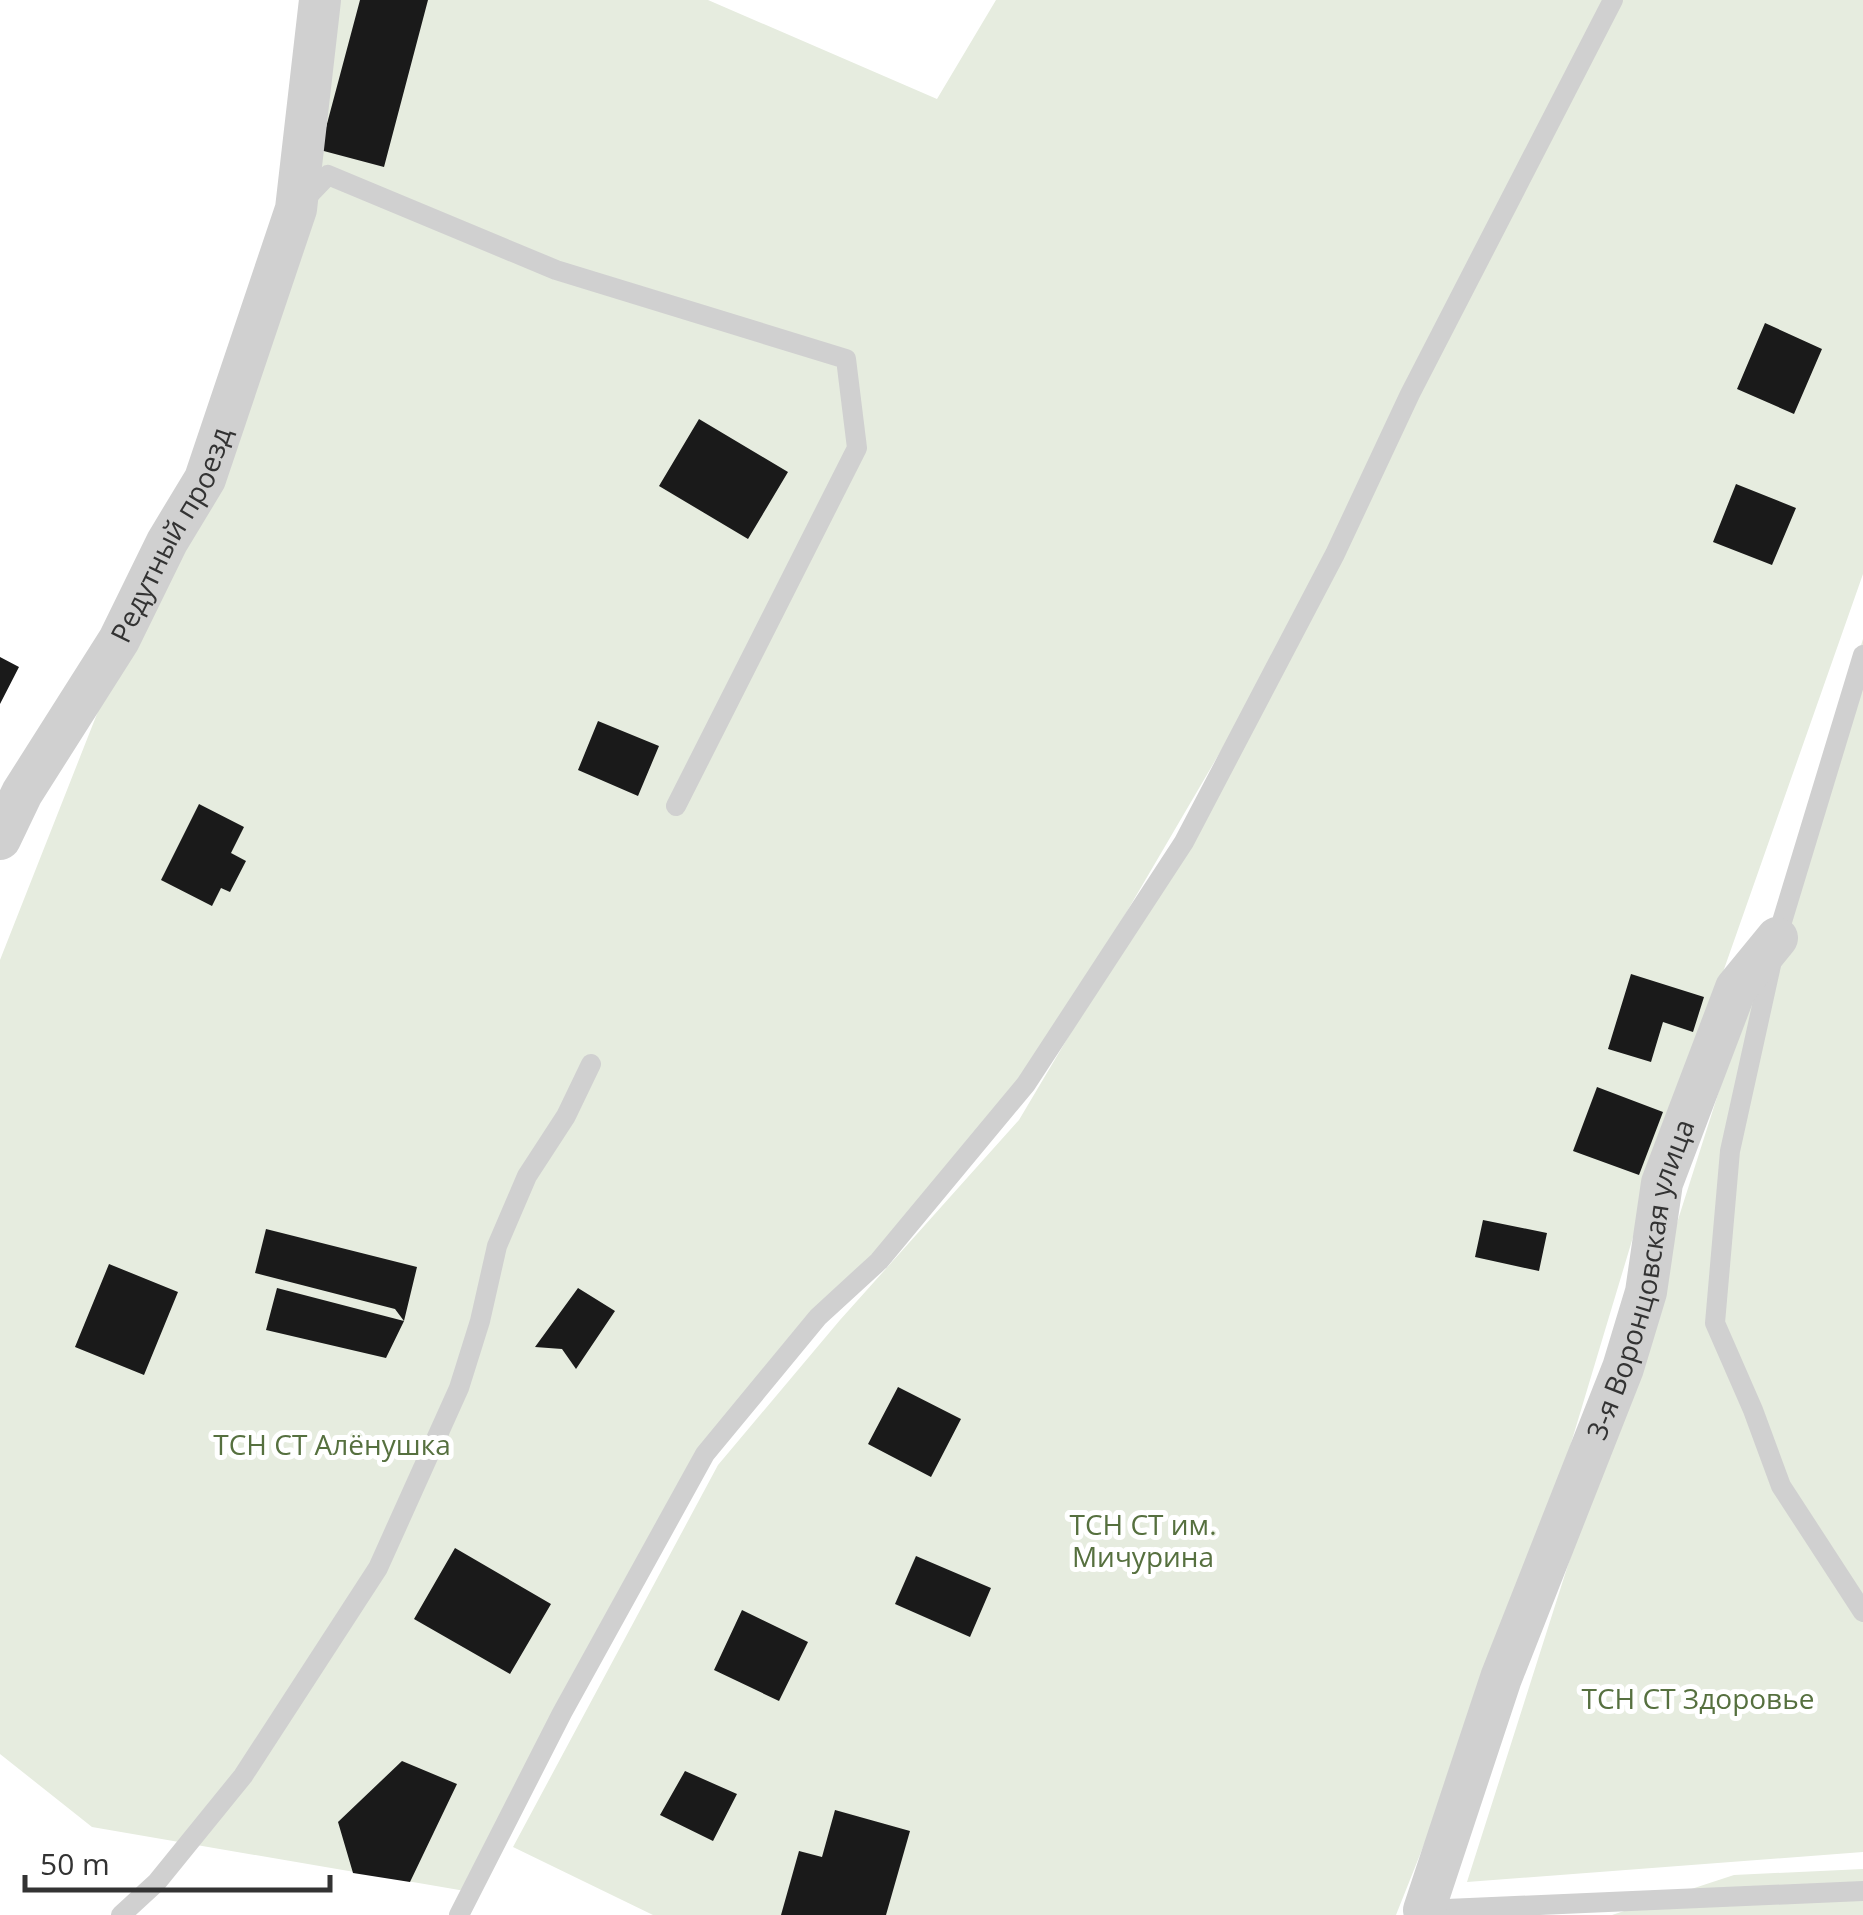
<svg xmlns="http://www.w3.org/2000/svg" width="1863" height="1915" font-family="'Open Sans',sans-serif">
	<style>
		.green { fill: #e6ecdf }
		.building { fill: #1a1a1a }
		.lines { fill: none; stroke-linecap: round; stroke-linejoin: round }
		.service { stroke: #d0d0d0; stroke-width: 20 }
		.minor { stroke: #d0d0d0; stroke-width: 42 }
		.labels { text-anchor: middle; stroke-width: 10; stroke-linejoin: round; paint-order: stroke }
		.street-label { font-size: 28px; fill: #333; stroke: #fff }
		.park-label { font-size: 28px; fill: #56703f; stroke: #fff }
	</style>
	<rect width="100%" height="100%" fill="#fff"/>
	<path class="green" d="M333,0H708L937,99L996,0H1863V574L1652,1174L1532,1573L1396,1915H653L513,1847L718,1465L840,1320L1019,1120L1184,842L1281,648L1026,1084L705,1454L471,1892L92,1827L0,1754V960L296,209Z
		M1863,639V1852L1467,1882Z
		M1863,1869V1915H1612L1734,1875Z"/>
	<path class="building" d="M360,0H428L384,167L320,150Z
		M1765,323L1822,349L1794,414L1737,389Z
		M699,419L788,472L748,539L659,486Z
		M1736,484L1796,508L1772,565L1713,542Z
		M0,657L19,667L0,704Z
		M598,721L659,746L638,796L578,770Z
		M199,804L244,827L231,853L246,861L230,892L221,888L212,906L161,880Z
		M1631,974L1704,997L1693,1032L1663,1022L1651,1062L1608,1049Z
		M1597,1087L1663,1112L1639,1175L1573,1151Z
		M1483,1220L1547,1233L1539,1271L1475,1257Z
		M266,1229L417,1267L404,1321L395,1309L255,1273Z
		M109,1264L178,1292L144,1375L75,1347Z
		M277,1288L404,1321L386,1358L266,1330Z
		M578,1288L615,1311L576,1369L562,1349L535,1347Z
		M898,1387L961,1419L931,1477L868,1444Z
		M455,1548L551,1604L510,1674L414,1619Z
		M916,1556L991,1588L970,1637L895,1604Z
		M742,1610L808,1642L779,1701L714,1670Z
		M402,1761L457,1784L410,1882L353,1873L338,1822Z
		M685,1771L737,1794L713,1841L660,1815Z
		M835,1810L910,1831L886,1915H781L799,1851L822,1857Z"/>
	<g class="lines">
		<path class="service" d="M304,200L328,175L556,270L846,359L857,448L676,806
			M1863,655L1777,938L1730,1151L1715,1323L1753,1410L1781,1486L1863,1612
			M1423,1913L1424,1910L1863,1891
			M121,1915L157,1882L243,1776L378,1568L459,1388L480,1321L497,1246L527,1176L566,1116L591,1064
			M459,1915L562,1713L705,1454L818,1317L879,1261L1026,1084L1184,842L1335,554L1410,394L1613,0"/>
		<g class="minor">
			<path id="s1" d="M0,839L22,793L119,640L167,542L205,479L296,209L320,0"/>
			<path id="s2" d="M1424,1910L1501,1678L1623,1368L1646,1292L1662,1183L1736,988L1777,938"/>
		</g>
	</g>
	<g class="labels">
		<g class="street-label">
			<text dy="10" stroke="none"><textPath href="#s1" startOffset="350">Редутный проезд</textPath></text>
			<text dy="10" stroke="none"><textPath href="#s2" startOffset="668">3-я Воронцовская улица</textPath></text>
		</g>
		<g class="park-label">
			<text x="332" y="1455">ТСН СТ Алёнушка</text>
			<text x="1143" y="1535">ТСН СТ им.<tspan x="1143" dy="32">Мичурина</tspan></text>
			<text x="1698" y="1709">ТСН СТ Здоровье</text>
		</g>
	</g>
	<path d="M25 1875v15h305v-15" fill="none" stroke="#333333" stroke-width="5"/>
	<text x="40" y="1875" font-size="30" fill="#333333" stroke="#ffffff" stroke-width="8" paint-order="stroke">50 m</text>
</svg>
